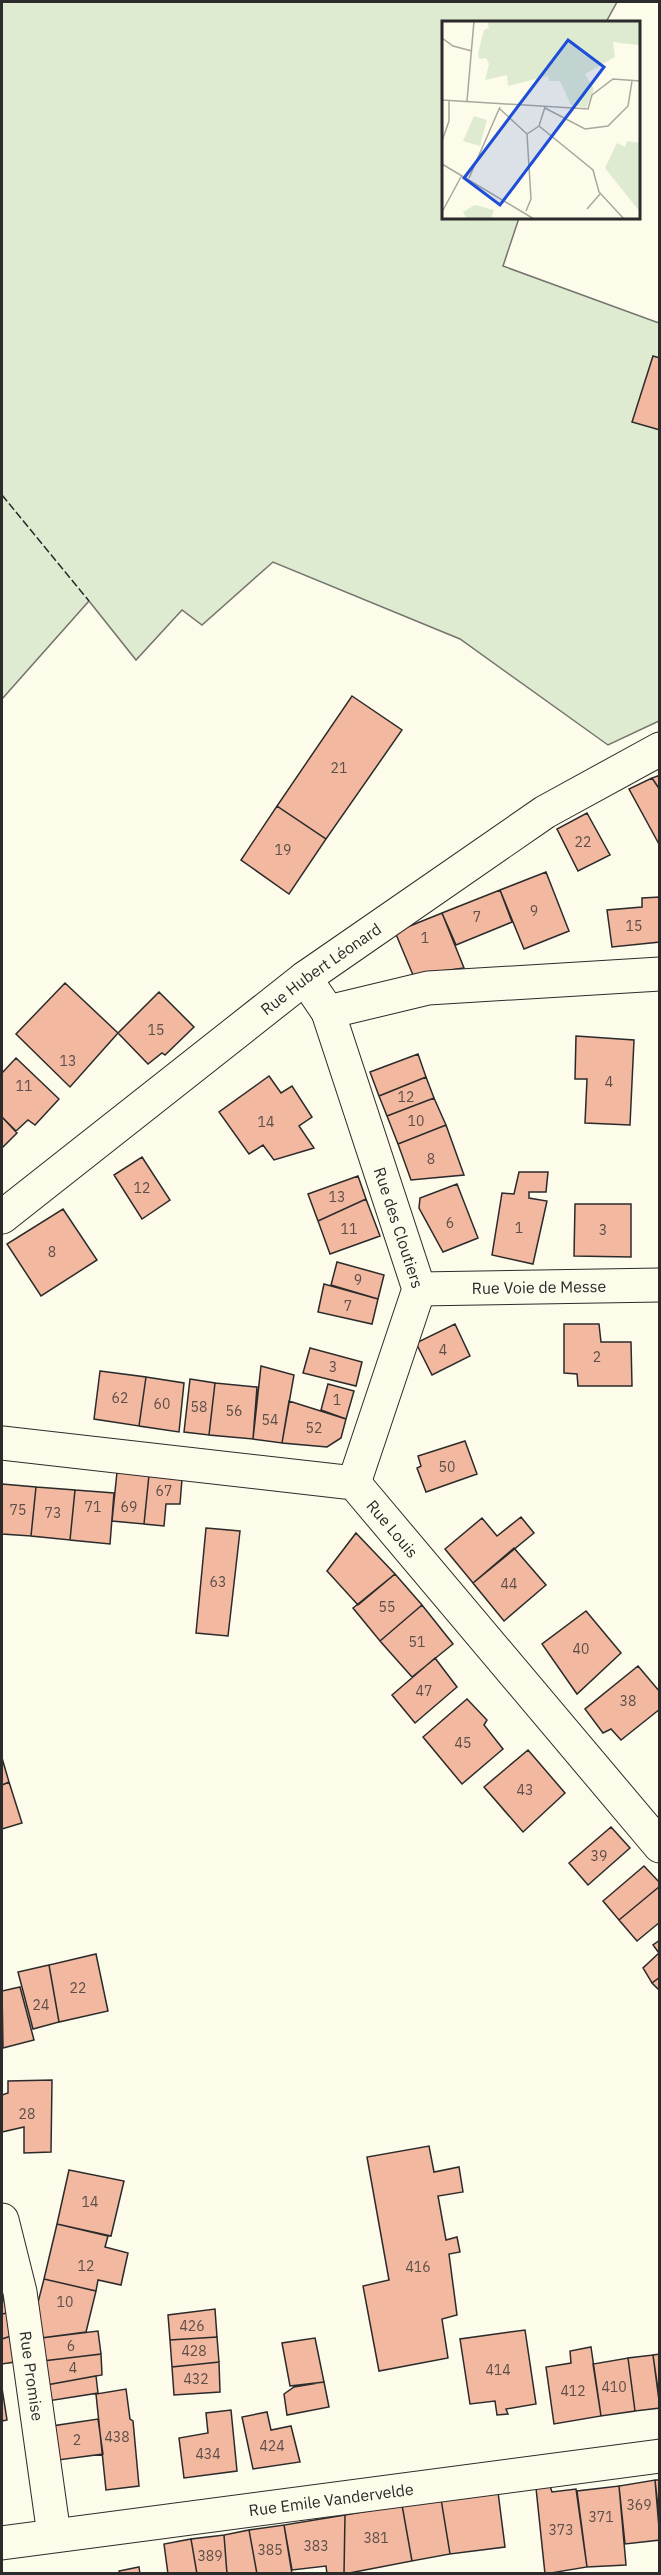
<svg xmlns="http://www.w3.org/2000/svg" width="661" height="2575" font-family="'IBM Plex Sans',sans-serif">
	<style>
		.green { fill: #deebd1; stroke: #74746e; stroke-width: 1.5 }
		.building { fill: #f2b8a0; stroke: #2b2b2b; stroke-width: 1.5 }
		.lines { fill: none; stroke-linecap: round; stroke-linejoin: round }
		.street-casing { stroke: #2b2b2b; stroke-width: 35 }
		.secondary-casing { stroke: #2b2b2b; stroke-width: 35 }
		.street { stroke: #fdfbea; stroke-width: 33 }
		.secondary { stroke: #fdfbea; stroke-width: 33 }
		.fence { stroke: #2b2b2b; stroke-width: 1.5; stroke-dasharray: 8 3; stroke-linecap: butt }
		.labels { text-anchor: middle; stroke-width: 4.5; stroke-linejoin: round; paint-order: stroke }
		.number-label { font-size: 14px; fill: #5d4e48 }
		.street-label { font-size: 16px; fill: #2b2b2b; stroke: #fdfbea }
		.inset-road { fill: none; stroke: #a9a89e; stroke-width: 1.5 }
		.view { fill: #1d4ed8; fill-opacity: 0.15; stroke: #1d4ed8; stroke-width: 3 }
		.inset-edge { fill: none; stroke: #2b2b2b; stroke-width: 3 }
	</style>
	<rect width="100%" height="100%" fill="#fdfbea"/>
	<path class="green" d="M2,2H617L606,22H444V218H519L503,266L659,323V721L608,745L460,639L273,562L202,625L182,610L136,660L89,601L2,699Z"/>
	<path class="building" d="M653,356L660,358V430L632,422Z
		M352,696L402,730L326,839L277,806Z
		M660,775V790L652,778Z
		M652,778L660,790V846L629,789Z
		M277,806L326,839L289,894L241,860Z
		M587,813L610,855L578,871L557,829Z
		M546,872L569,931L524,949L500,890Z
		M500,890L512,922L456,945L442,913Z
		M660,897V942L612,947L607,910L642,907V898Z
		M442,913L464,968L413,975L395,932Z
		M65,983L118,1033L70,1087L16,1034Z
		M159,992L194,1027L165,1055L162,1053L148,1064L118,1033Z
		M576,1036L634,1040L630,1125L585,1123L587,1079H575Z
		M418,1054L426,1077L379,1096L370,1072Z
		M16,1058L59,1099L35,1125L28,1120L16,1131L2,1117V1073Z
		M269,1076L281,1093L292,1086L312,1117L299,1126L314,1148L274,1160L263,1145L249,1154L219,1112Z
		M426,1077L434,1098L387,1116L379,1096Z
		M434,1098L446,1125L398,1144L387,1116Z
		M2,1117L17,1133L2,1148Z
		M446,1125L464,1175L411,1180L398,1144Z
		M142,1157L170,1200L142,1219L114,1175Z
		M519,1172H548L546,1192H529V1198L547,1201L533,1264L492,1255L502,1193L514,1194Z
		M358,1176L366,1199L318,1221L308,1194Z
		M457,1184L478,1238L443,1252L419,1208L420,1198Z
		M366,1199L380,1236L330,1254L318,1221Z
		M575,1204H631V1257L574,1256Z
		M63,1209L97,1260L41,1296L7,1244Z
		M337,1262L384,1275L378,1299L331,1285Z
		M324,1284L378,1299L372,1324L318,1312Z
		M455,1324L470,1356L432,1375L416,1343Z
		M564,1324H599L601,1342H631L632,1386H578L577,1374L564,1373Z
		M310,1348L362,1362L356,1386L303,1373Z
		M261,1366L294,1375L282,1443L253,1439Z
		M100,1371L146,1377L139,1426L94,1419Z
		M146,1377L184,1383L179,1432L139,1426Z
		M190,1379L215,1383L209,1435L184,1432Z
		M215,1383L257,1387L253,1439L209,1435Z
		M328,1384L354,1391L346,1419L321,1410Z
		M289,1401L346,1419L341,1438L327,1447L282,1443Z
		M465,1441L477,1474L426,1492L417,1468L421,1466L418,1456Z
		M117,1472L149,1475L144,1524L112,1521Z
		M149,1475L182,1479L180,1504H166L164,1526L144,1524Z
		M2,1484L36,1487L31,1536L2,1534Z
		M36,1487L75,1490L70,1540L31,1536Z
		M75,1490L114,1493L110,1544L70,1540Z
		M521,1517L534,1533L473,1583L445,1549L482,1518L497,1536Z
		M206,1528L240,1531L228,1636L196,1633Z
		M356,1533L395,1574L358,1605L327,1571Z
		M514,1548L546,1585L504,1621L473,1583Z
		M395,1574L422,1605L380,1641L353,1608Z
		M422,1605L453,1644L412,1677L380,1641Z
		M586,1611L621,1653L577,1694L542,1644Z
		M435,1658L457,1687L415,1723L392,1695Z
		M638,1666L660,1692V1709L621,1740L611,1729L603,1733L585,1709Z
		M467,1699L487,1720L484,1725L503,1749L462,1784L423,1737Z
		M528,1750L565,1793L523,1832L484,1787Z
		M2,1758L9,1782L2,1785Z
		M9,1782L22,1823L2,1829V1785Z
		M611,1827L630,1848L588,1885L569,1863Z
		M644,1866L660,1883V1886L619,1920L603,1901Z
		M660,1886V1922L637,1941L619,1920Z
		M660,1940V1977L652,1983L643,1968L659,1953L653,1945Z
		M96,1954L108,2011L59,2022L49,1965Z
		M49,1965L59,2022L33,2029L18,1972Z
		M660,1977V1991L652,1983Z
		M20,1987L34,2040L3,2048L2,1991Z
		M52,2080L51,2152L24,2153V2127L2,2132V2095L8,2093V2081Z
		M429,2146L434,2172L459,2167L463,2192L438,2196L446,2240L457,2237L460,2252L449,2254L457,2315L442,2319L448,2358L379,2371L363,2286L389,2280L367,2157Z
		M69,2170L124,2181L111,2236L57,2224Z
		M57,2224L108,2236L105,2247L128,2253L121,2285L98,2280L96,2291L44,2279Z
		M44,2279L96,2291L86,2332L41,2338L35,2314Z
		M2,2292L7,2313L2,2314Z
		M215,2309L217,2337L170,2340L168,2315Z
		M7,2313L11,2336L2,2339V2314Z
		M525,2330L536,2404L506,2409L508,2414L497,2415L495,2401L470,2404L460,2339Z
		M98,2331L101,2354L43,2361L41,2338Z
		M11,2336L15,2362L2,2364V2339Z
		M217,2337L219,2362L172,2367L170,2340Z
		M315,2338L324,2382L290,2386L282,2343Z
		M591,2347L601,2416L554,2424L546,2367L571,2363L570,2351Z
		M101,2354L102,2375L46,2385L43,2361Z
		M660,2354V2404L653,2355Z
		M653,2355L660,2408L635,2411L628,2358Z
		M628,2358L635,2411L601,2416L593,2364Z
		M219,2362L220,2392L174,2395L172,2367Z
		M96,2376L98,2393L48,2401L46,2385Z
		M324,2382L329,2407L287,2415L284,2394L294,2387Z
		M2,2388L7,2420L2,2421Z
		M126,2389L130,2419L133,2421L139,2486L106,2490L96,2394Z
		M231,2410L237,2471L184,2478L179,2438L208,2433L206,2413Z
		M267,2412L271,2430L291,2426L300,2462L253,2469L242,2417Z
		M98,2419L103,2454L58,2460L52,2426Z
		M655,2480L660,2540L625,2544L619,2486Z
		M655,2480H660V2525Z
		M550,2486L552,2492L576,2489L587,2567L545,2574L536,2488Z
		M619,2486L626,2565L587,2567L577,2491Z
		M498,2492L505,2547L450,2554L441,2499Z
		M441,2499L450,2554L412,2561L402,2505Z
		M402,2505L412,2561L344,2574L345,2515Z
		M345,2515L344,2574H327L326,2566L292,2570L284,2525Z
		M284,2525L292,2574H257L249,2530Z
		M249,2530L257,2574H227L224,2535Z
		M224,2535L227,2574H197L191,2539Z
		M191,2539L197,2574H168L164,2544Z
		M139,2567L140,2574H120L119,2571Z"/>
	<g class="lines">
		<defs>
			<g id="street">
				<path id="s1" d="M305,978L328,1012L419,1289L354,1483"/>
				<path d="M328,1012L428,988L660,974"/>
				<path id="s2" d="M2,1217L305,978L545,812L660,749"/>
				<path id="s3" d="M419,1289L660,1285"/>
				<path id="s4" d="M2,1443L354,1483L660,1846"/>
				<path id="s5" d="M2,2220L20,2292L54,2535"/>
			</g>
			<g id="secondary">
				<path id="s6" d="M2,2543L660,2456"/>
			</g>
		</defs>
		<use href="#street" class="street-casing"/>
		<use href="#secondary" class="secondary-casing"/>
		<use href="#street" class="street"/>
		<use href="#secondary" class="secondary"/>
		<path class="fence" d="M2,495L89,601"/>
	</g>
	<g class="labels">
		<g class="number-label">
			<text x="339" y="773">21</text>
			<text x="583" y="847">22</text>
			<text x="283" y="855">19</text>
			<text x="534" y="916">9</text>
			<text x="477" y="922">7</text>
			<text x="634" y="931">15</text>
			<text x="425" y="943">1</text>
			<text x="156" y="1035">15</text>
			<text x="68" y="1066">13</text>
			<text x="609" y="1087">4</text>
			<text x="24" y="1091">11</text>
			<text x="406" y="1102">12</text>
			<text x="416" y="1126">10</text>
			<text x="266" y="1127">14</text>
			<text x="431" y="1164">8</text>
			<text x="142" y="1193">12</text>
			<text x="337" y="1202">13</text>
			<text x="450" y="1228">6</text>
			<text x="519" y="1233">1</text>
			<text x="349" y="1234">11</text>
			<text x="603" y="1235">3</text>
			<text x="52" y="1257">8</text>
			<text x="358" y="1285">9</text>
			<text x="348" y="1311">7</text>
			<text x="443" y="1355">4</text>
			<text x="597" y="1362">2</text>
			<text x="333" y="1372">3</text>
			<text x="120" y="1403">62</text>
			<text x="337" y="1405">1</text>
			<text x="162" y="1409">60</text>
			<text x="199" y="1412">58</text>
			<text x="234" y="1416">56</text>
			<text x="270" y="1425">54</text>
			<text x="314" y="1433">52</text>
			<text x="447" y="1472">50</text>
			<text x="164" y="1496">67</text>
			<text x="93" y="1512">71</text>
			<text x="129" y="1512">69</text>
			<text x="18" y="1515">75</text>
			<text x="53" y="1518">73</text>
			<text x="218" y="1587">63</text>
			<text x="509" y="1589">44</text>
			<text x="387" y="1612">55</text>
			<text x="417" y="1647">51</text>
			<text x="581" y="1654">40</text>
			<text x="424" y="1696">47</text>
			<text x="628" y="1706">38</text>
			<text x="463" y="1748">45</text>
			<text x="525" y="1795">43</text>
			<text x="599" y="1861">39</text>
			<text x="78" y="1993">22</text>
			<text x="41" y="2010">24</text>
			<text x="27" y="2119">28</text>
			<text x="90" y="2207">14</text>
			<text x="86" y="2271">12</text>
			<text x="418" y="2272">416</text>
			<text x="65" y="2307">10</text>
			<text x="192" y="2331">426</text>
			<text x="71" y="2351">6</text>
			<text x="194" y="2356">428</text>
			<text x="73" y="2373">4</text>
			<text x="498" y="2375">414</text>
			<text x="196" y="2384">432</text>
			<text x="614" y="2392">410</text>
			<text x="573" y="2396">412</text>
			<text x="117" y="2442">438</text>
			<text x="77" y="2445">2</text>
			<text x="272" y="2451">424</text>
			<text x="208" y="2459">434</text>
			<text x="639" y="2510">369</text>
			<text x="601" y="2522">371</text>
			<text x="561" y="2535">373</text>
			<text x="376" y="2543">381</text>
			<text x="316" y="2551">383</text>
			<text x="270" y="2555">385</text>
			<text x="210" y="2561">389</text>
		</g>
		<g class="street-label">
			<text dy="6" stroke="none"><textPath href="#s2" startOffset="404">Rue Hubert Léonard</textPath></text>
			<text dy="6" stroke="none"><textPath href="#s1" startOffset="268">Rue des Cloutiers</textPath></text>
			<text dy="6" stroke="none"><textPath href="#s3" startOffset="120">Rue Voie de Messe</textPath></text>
			<text dy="6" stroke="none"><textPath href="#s4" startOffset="414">Rue Louis</textPath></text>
			<text dy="6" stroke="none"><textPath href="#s5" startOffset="159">Rue Promise</textPath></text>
			<text dy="6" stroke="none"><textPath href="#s6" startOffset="332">Rue Emile Vandervelde</textPath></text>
		</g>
	</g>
	<g transform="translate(442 21)">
		<rect width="198" height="198" fill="#fdfbea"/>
		<path d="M45,0H198V21L196,24L171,21L173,36L143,53L152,68L144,87L129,84L118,60H107L106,55L66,65L65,54L43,59L47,43L44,37L37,38L36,32L42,9L47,7ZM32,95L45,99L38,125L21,120ZM185,120L198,122V191L163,147L175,122L183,126ZM33,184L52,189L49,198H25L21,191Z" fill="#deebd1"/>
		<path class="inset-road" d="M0,17L11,25L30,30M0,79L146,88L150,74L171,58L198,60M25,80L32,0M103,87L143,108L166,105L186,85L190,60M58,88L85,113L89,178L84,190M97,105L151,149L157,171L182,198M85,113L97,105L103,86M0,120L7,100V79M0,143L92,198M27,157L58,86M145,188L158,173M0,191L20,154"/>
		<path class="view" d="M126,19L162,46L58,184L22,157Z"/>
		<rect width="198" height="198" class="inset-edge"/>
	</g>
	<rect width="661" height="2575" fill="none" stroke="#2b2b2b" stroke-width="6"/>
</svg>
